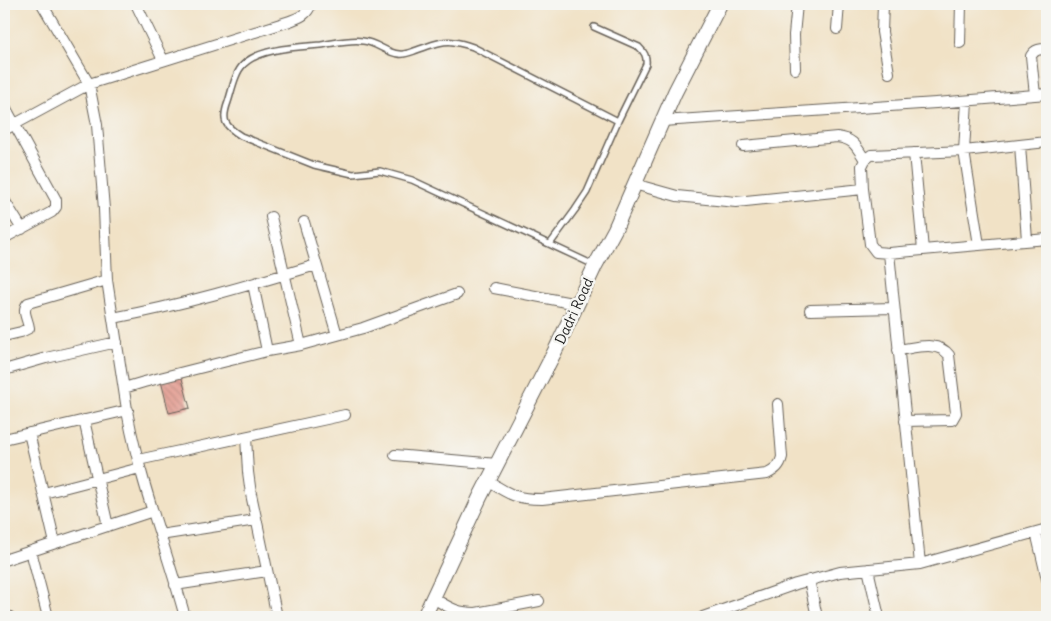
<svg xmlns="http://www.w3.org/2000/svg" width="1051" height="621" font-family="Delius,sans-serif">
	<style>
		.building { fill: url(#building-back-hatch) }
		.lines { fill: none; stroke-linecap: round; stroke-linejoin: round }
		.lane-casing { stroke: #676158; stroke-width: 8 }
		.street-casing { stroke: #676158; stroke-width: 12 }
		.secondary-casing { stroke: #676158; stroke-width: 16 }
		.lane { stroke: #fff; stroke-width: 5 }
		.street { stroke: #fff; stroke-width: 10 }
		.secondary { stroke: #fff; stroke-width: 14 }
		.labels { text-anchor: middle; stroke-width: 5; stroke-linejoin: round; paint-order: stroke }
		.street-label { font-size: 14px; fill: #1c1c1c; stroke: #f6f6f2 }
	</style>
	<defs>
		<pattern id="building-back-hatch" width="6" height="6" patternUnits="userSpaceOnUse" patternTransform="scale(1.25)"><rect width="6" height="6" fill="#e2968a"/><path d="M-1 5l2 2M0 0l6 6M5-1l2 2" fill="none" stroke="#b67a70"/></pattern>
	</defs>
	<rect width="100%" height="100%" fill="#f6f6f2"/>
	<filter id="ink" filterUnits="userSpaceOnUse"><feTurbulence type="fractalNoise" baseFrequency=".02" numOctaves="2"/><feDisplacementMap in="SourceGraphic" scale="10" xChannelSelector="R" yChannelSelector="G"/><feConvolveMatrix kernelMatrix="1 2 1 2 8 2 1 2 1" color-interpolation-filters="sRGB"/></filter>
	<filter id="wash" filterUnits="userSpaceOnUse"><feTurbulence type="fractalNoise" baseFrequency=".0096" numOctaves="4" result="noise"/><feDisplacementMap in="SourceGraphic" scale="20" xChannelSelector="R" yChannelSelector="G"/><feGaussianBlur stdDeviation="1.12" result="paint"/><feColorMatrix in="noise" values="0 0 0 0 0 0 0 0 0 0 0 0 0 0 0 0 0 1.4 0 .05"/><feComposite in="paint" operator="in"/></filter>
	<g filter="url(#wash)">
		<rect width="100%" height="100%" fill="#f1e2c6"/>
		<g id="blocks">
			<path class="building" d="M181,375L190,408L169,413L161,381Z"/>
		</g>
	</g>
	<g filter="url(#ink)">
		<use href="#blocks" fill-opacity="0" stroke="#676158" stroke-width="1"/>
		<g class="lines">
			<defs>
				<path id="lane" d="M550,244L575,210L587,192L618,121L646,64C647,56 644,52 639,47L594,27
					M594,265L412,180L380,171L353,174L314,165L241,136C225,126 221,121 228,102C232,90 235,72 244,64C260,48 300,47 321,45C335,43 350,39 363,41C376,42 386,53 399,54C405,55 411,52 417,50C429,46 442,40 454,42C461,43 467,45 473,47L618,121"/>
				<path id="street" d="M42,4L89,84L97,125L104,209L107,280L128,416C141,485 167,550 185,617
					M136,4L163,60
					M883,4L882,32L889,73
					M837,29L839,4
					M960,43L961,4
					M795,69L794,35L797,4
					M1035,95L1031,56C1035,49 1040,49 1047,49
					M967,101L964,151L979,245
					M4,105L56,200V207L52,212L4,238
					M662,121L936,103L1047,94
					M4,130L89,84L290,21C300,17 307,15 311,4
					M1047,142L964,151L871,155L865,160L862,166L863,189L870,244L876,252L889,253L1047,239
					M1020,145L1027,240
					M743,146L837,137C854,139 856,146 865,160
					M914,153L923,250
					M634,184L677,196L736,202L863,189
					M4,200L22,229
					M271,217L301,345
					M304,222L337,335
					M889,253L920,564
					M253,284L267,351
					M494,288L577,304
					M810,310L894,308
					M113,318C182,305 250,285 316,265
					M4,336L21,332L29,328C28,319 21,311 28,303L107,280
					M898,350C914,348 938,340 949,355L956,413L952,420L905,421
					M4,370L46,358L117,342
					M124,388L144,382L223,362L267,351L301,345L363,328L457,294
					M84,420L108,526
					M29,433L55,543
					M246,437L248,472L251,494L277,617
					M4,439L128,410
					M395,455L497,464
					M138,460L345,415
					M488,481C510,495 516,499 542,499L767,474C775,470 780,466 782,457L778,404
					M44,493L140,468
					M1036,532L1047,579
					M160,535L256,520
					M31,551L48,617
					M4,560L153,511
					M868,569L879,617
					M809,580L817,617
					M175,585L267,571
					M433,598C450,608 456,613 476,613L539,601
					M4,614L10,617
					M703,617L796,584L840,572L920,564L1047,529"/>
				<path id="secondary" d="M424,617L480,497L556,349L595,266L615,229L675,92L720,4"/>
			</defs>
			<use href="#lane" class="lane-casing"/>
			<use href="#street" class="street-casing"/>
			<use href="#secondary" class="secondary-casing"/>
			<use href="#lane" class="lane"/>
			<use href="#street" class="street"/>
			<use href="#secondary" class="secondary"/>
		</g>
	</g>
	<g class="labels">
		<g class="street-label">
			<text transform="translate(574 311) rotate(-65)" y="5">Dadri Road</text>
		</g>
	</g>
	<rect width="1051" height="621" fill="none" stroke="#f6f6f2" stroke-width="20"/>
</svg>
